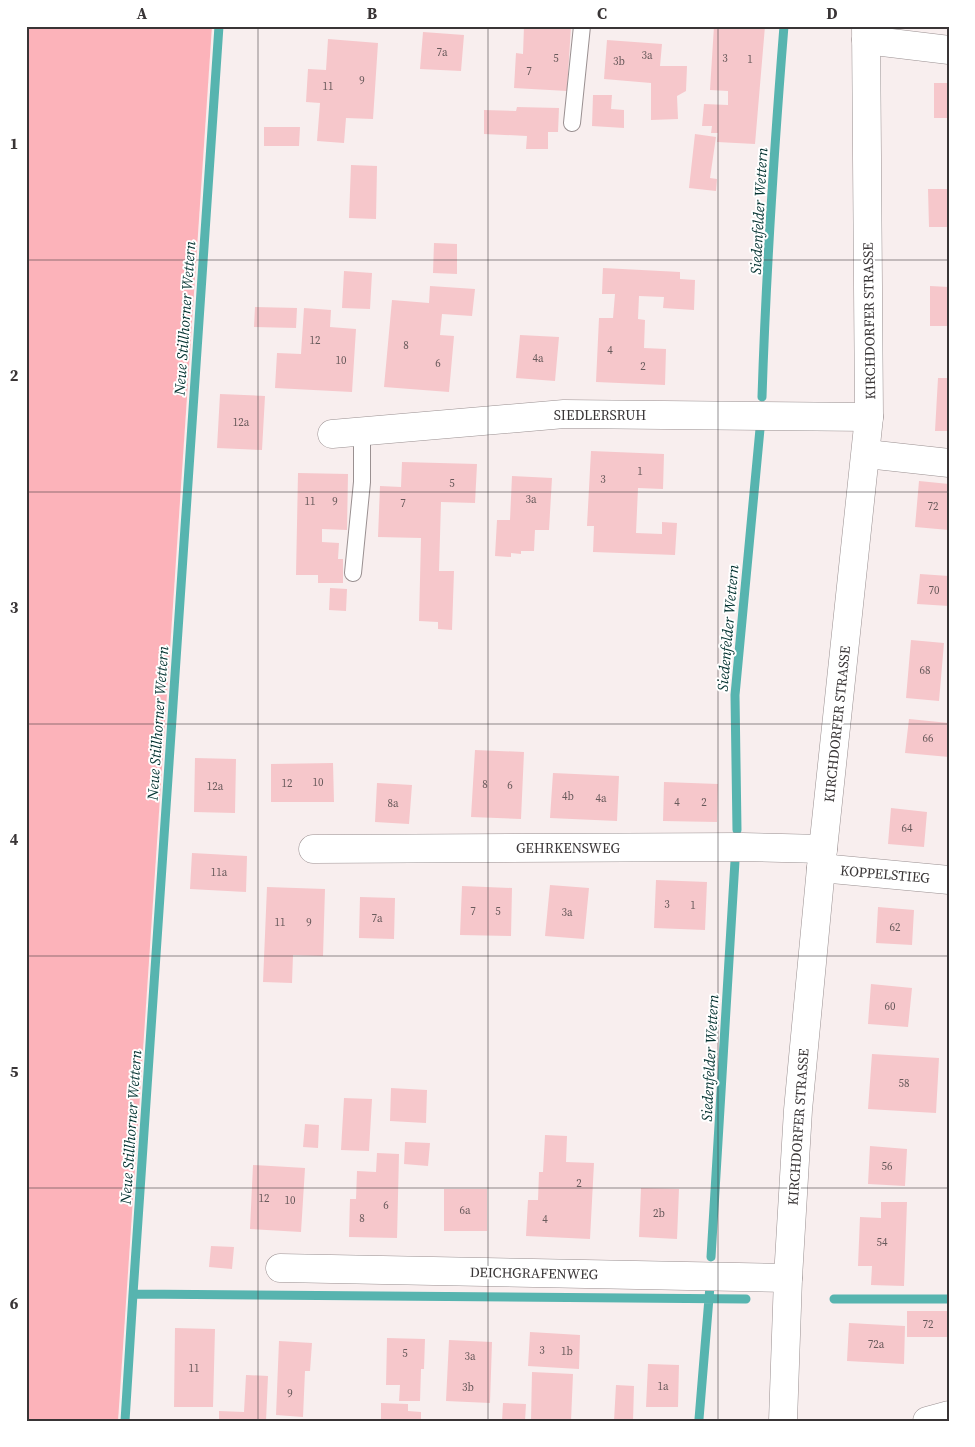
<svg xmlns="http://www.w3.org/2000/svg" width="975" height="1447" font-family="'Source Serif 4',serif">
	<style>
		.green { fill: #fcb3ba }
		.lines { fill: none; stroke-linecap: round; stroke-linejoin: round }
		.stream { stroke: #57b4af; stroke-width: 9 }
		.building { fill: #f6c7cb }
		.service-casing { stroke: #9a9091; stroke-width: 18 }
		.minor-casing { stroke: #9a9091; stroke-width: 29 }
		.tertiary-casing { stroke: #9a9091; stroke-width: 29 }
		.service { stroke: #fff; stroke-width: 16 }
		.minor { stroke: #fff; stroke-width: 28 }
		.tertiary { stroke: #fff; stroke-width: 28 }
		.grid { fill: none; stroke: #393536; stroke-width: 1; stroke-opacity: 0.55 }
		.labels { text-anchor: middle; stroke-width: 4; stroke-linejoin: round; paint-order: stroke }
		.number-label { font-size: 11px; fill: #685a5b }
		.street-label { font-size: 14px; fill: #393536; stroke: #fff }
		.water-label { font-size: 15px; font-style: italic; fill: #033230; stroke: #fff }
		.neatline { fill: none; stroke: #393536; stroke-width: 2 }
		.grid-label { font-size: 16px; text-anchor: middle; font-weight: bold; fill: #393536 }
	</style>
	<rect width="100%" height="100%" fill="#f8eeee"/>
	<path class="green" d="M26,26H212L118,1421H26Z"/>
	<g class="lines">
		<path class="stream" d="M762,397C766,273 774,150 784,26
			M737,830L735,695L760,429
			M711,1257L735,861
			M133,1294L746,1299
			M834,1299H949
			M699,1419L710,1286
			M125,1421L133,1294L219,26"/>
	</g>
	<path class="building" d="M524,26H571L567,91L514,88L516,53L523,54Z
		M714,26H765L755,144L717,142L718,133H711L712,126H702L704,104L728,105V91L710,90Z
		M423,32L464,35L461,71L420,69Z
		M328,39L378,43L373,119L346,118L344,143L317,141L320,103L306,102L308,69L326,70Z
		M607,40L662,44L660,66H687L686,91L677,96L678,119L651,120V83L604,79Z
		M934,83H949V118H934Z
		M593,95H612L611,109L624,110V128L592,126Z
		M517,107L559,108L558,132H548V149H526L527,136L484,134V110L516,111Z
		M264,127H300L299,146H264Z
		M695,134L716,137L710,178L717,179L716,191L689,188Z
		M351,165L377,166L376,219L349,218Z
		M928,189H949V227H929Z
		M434,243L457,244V274L433,273Z
		M603,268L680,272V279L695,280L694,310L663,308L664,297L639,296L638,319L645,320L644,348L666,349L665,385L596,382L599,318H613L615,294H602Z
		M344,271L372,273L370,309L342,308Z
		M430,286L475,289L472,316L442,314L440,335L454,336L449,392L384,387L392,300L429,303Z
		M930,286L949,287V326H930Z
		M255,307L297,308L296,328L254,327Z
		M304,308L331,310L330,327L356,329L352,392L275,388L277,353L301,354Z
		M520,335L559,337L555,381L516,378Z
		M938,378H949V431H935Z
		M220,394L265,396L262,450L217,448Z
		M591,451L664,454L663,489L638,488L636,533L662,534V522L677,523L675,555L593,552L594,526H587Z
		M402,462L477,464L475,503L441,502L439,571H454L452,630L438,629V622L419,621L421,538L378,537L380,486L401,487Z
		M298,473L348,474L347,530L322,529V542L339,543L338,559H343V583H318V575H296Z
		M512,476L552,478L549,530H535L534,551H521V554L511,553V557L495,556L497,520H510Z
		M919,481L949,484V530L915,527Z
		M920,574L949,576V606L917,604Z
		M330,588L347,589L346,611L329,610Z
		M911,640L944,643L939,701L906,698Z
		M909,719L949,723V757L905,753Z
		M475,750L524,752L521,819L471,817Z
		M195,758L236,759L235,813L194,812Z
		M333,763L334,802H271V764Z
		M553,773L619,776L617,821L550,818Z
		M664,782L718,784L717,822L663,821Z
		M377,783L412,785L409,824L375,822Z
		M891,808L927,812L924,847L888,844Z
		M192,853L247,856L246,892L190,889Z
		M656,880L707,882L705,930L654,928Z
		M550,885L589,888L584,939L545,936Z
		M462,886L512,888L511,936L460,935Z
		M267,887L325,889L323,956L293,955L292,983L263,982Z
		M360,897L395,898L394,939L359,938Z
		M878,907L914,910L912,945L876,943Z
		M871,984L912,988L908,1027L868,1024Z
		M872,1054L939,1058L936,1113L868,1109Z
		M391,1088L427,1090L426,1123L390,1121Z
		M344,1098L372,1099L369,1151L341,1150Z
		M305,1124L319,1125L318,1148L303,1147Z
		M545,1135L567,1136L566,1162L594,1163L590,1239L526,1236L528,1200H538L539,1172H543Z
		M405,1142L430,1143L428,1166L404,1164Z
		M870,1146L907,1149L905,1186L868,1184Z
		M377,1153L399,1154L397,1238L349,1237L350,1199H356L357,1171L376,1172Z
		M253,1165L305,1168L301,1232L250,1229Z
		M641,1188L679,1189L677,1239L639,1237Z
		M444,1189H487V1231H444Z
		M881,1202H907L904,1286L871,1285L872,1266H858L860,1217L881,1218Z
		M211,1246L234,1247L232,1269L209,1267Z
		M907,1311H949V1337H907Z
		M849,1323L905,1326L904,1364L847,1361Z
		M175,1328L215,1329L213,1407H174Z
		M530,1332L580,1335L579,1369L528,1366Z
		M387,1338L425,1339L424,1369H421L420,1401H399L400,1385H386Z
		M449,1340L492,1342L490,1403L446,1401Z
		M279,1341L312,1343L310,1371H305L303,1417L276,1415Z
		M648,1364L679,1365L678,1407H646Z
		M532,1372L573,1374L571,1421H531Z
		M246,1375L268,1376L266,1421H219V1411L244,1412Z
		M616,1385L634,1386L633,1421H614Z
		M381,1403L408,1404V1411L421,1412V1421H381Z
		M503,1403L526,1404L525,1421H502Z"/>
	<g class="lines">
		<defs>
			<path id="service" d="M572,123L582,26
				M353,573L362,482V431"/>
			<path id="minor" d="M866,40L949,50
				M332,434L564,414L869,417
				M867,454L949,463
				M313,849L742,847L823,849
				M821,868L949,880
				M280,1268L788,1278
				M927,1421L949,1415"/>
			<path id="tertiary" d="M783,1421L788,1278L798,1110L821,868L869,417L866,26"/>
		</defs>
		<use href="#service" class="service-casing"/>
		<use href="#minor" class="minor-casing"/>
		<use href="#tertiary" class="tertiary-casing"/>
		<use href="#service" class="service"/>
		<use href="#minor" class="minor"/>
		<use href="#tertiary" class="tertiary"/>
	</g>
	<path class="grid" d="M258,26V1421M488,26V1421M718,26V1421M26,260H949M26,492H949M26,724H949M26,956H949M26,1188H949"/>
	<g class="labels">
		<g class="number-label">
			<text x="442" y="56">7a</text>
			<text x="647" y="59">3a</text>
			<text x="556" y="62">5</text>
			<text x="725" y="62">3</text>
			<text x="750" y="63">1</text>
			<text x="619" y="65">3b</text>
			<text x="529" y="75">7</text>
			<text x="362" y="84">9</text>
			<text x="328" y="90">11</text>
			<text x="315" y="344">12</text>
			<text x="406" y="349">8</text>
			<text x="610" y="354">4</text>
			<text x="538" y="362">4a</text>
			<text x="341" y="364">10</text>
			<text x="438" y="367">6</text>
			<text x="643" y="370">2</text>
			<text x="241" y="426">12a</text>
			<text x="640" y="475">1</text>
			<text x="603" y="483">3</text>
			<text x="452" y="487">5</text>
			<text x="531" y="503">3a</text>
			<text x="310" y="505">11</text>
			<text x="335" y="505">9</text>
			<text x="403" y="507">7</text>
			<text x="933" y="510">72</text>
			<text x="934" y="594">70</text>
			<text x="925" y="674">68</text>
			<text x="928" y="742">66</text>
			<text x="318" y="786">10</text>
			<text x="287" y="787">12</text>
			<text x="485" y="788">8</text>
			<text x="510" y="789">6</text>
			<text x="215" y="790">12a</text>
			<text x="568" y="800">4b</text>
			<text x="601" y="802">4a</text>
			<text x="677" y="806">4</text>
			<text x="704" y="806">2</text>
			<text x="393" y="807">8a</text>
			<text x="907" y="832">64</text>
			<text x="219" y="876">11a</text>
			<text x="667" y="908">3</text>
			<text x="693" y="909">1</text>
			<text x="473" y="915">7</text>
			<text x="498" y="915">5</text>
			<text x="567" y="916">3a</text>
			<text x="377" y="922">7a</text>
			<text x="280" y="926">11</text>
			<text x="309" y="926">9</text>
			<text x="895" y="931">62</text>
			<text x="890" y="1010">60</text>
			<text x="904" y="1087">58</text>
			<text x="887" y="1170">56</text>
			<text x="579" y="1187">2</text>
			<text x="264" y="1202">12</text>
			<text x="290" y="1204">10</text>
			<text x="386" y="1209">6</text>
			<text x="465" y="1214">6a</text>
			<text x="659" y="1217">2b</text>
			<text x="362" y="1222">8</text>
			<text x="545" y="1223">4</text>
			<text x="882" y="1246">54</text>
			<text x="928" y="1328">72</text>
			<text x="876" y="1348">72a</text>
			<text x="542" y="1354">3</text>
			<text x="567" y="1355">1b</text>
			<text x="405" y="1357">5</text>
			<text x="470" y="1360">3a</text>
			<text x="194" y="1372">11</text>
			<text x="663" y="1390">1a</text>
			<text x="468" y="1391">3b</text>
			<text x="290" y="1397">9</text>
		</g>
		<g class="street-label">
			<text transform="translate(869 321) rotate(-91)" y="5">KIRCHDORFER STRASSE</text>
			<text x="600" y="420">SIEDLERSRUH</text>
			<text transform="translate(837 724) rotate(-84)" y="5">KIRCHDORFER STRASSE</text>
			<text x="568" y="853">GEHRKENSWEG</text>
			<text transform="translate(885 874) rotate(5)" y="5">KOPPELSTIEG</text>
			<text transform="translate(798 1127) rotate(-86)" y="5">KIRCHDORFER STRASSE</text>
			<text transform="translate(534 1273) rotate(1)" y="5">DEICHGRAFENWEG</text>
		</g>
		<g class="water-label">
			<text transform="translate(759 211) rotate(-87)" y="5">Siedenfelder Wettern</text>
			<text transform="translate(185 318) rotate(-86)" y="5">Neue Stillhorner Wettern</text>
			<text transform="translate(728 628) rotate(-85)" y="5">Siedenfelder Wettern</text>
			<text transform="translate(158 723) rotate(-86)" y="5">Neue Stillhorner Wettern</text>
			<text transform="translate(710 1058) rotate(-87)" y="5">Siedenfelder Wettern</text>
			<text transform="translate(131 1127) rotate(-86)" y="5">Neue Stillhorner Wettern</text>
		</g>
	</g>
	<rect width="975" height="1447" fill="none" stroke="#ffffff" stroke-width="55"/>
	<rect x="28" y="28" width="920" height="1392" class="neatline"/>
	<g class="grid-label">
		<text x="142" y="19">A</text>
		<text x="372" y="19">B</text>
		<text x="602" y="19">C</text>
		<text x="832" y="19">D</text>
		<text x="14" y="149">1</text>
		<text x="14" y="381">2</text>
		<text x="14" y="613">3</text>
		<text x="14" y="845">4</text>
		<text x="14" y="1077">5</text>
		<text x="14" y="1309">6</text>
	</g>
</svg>
